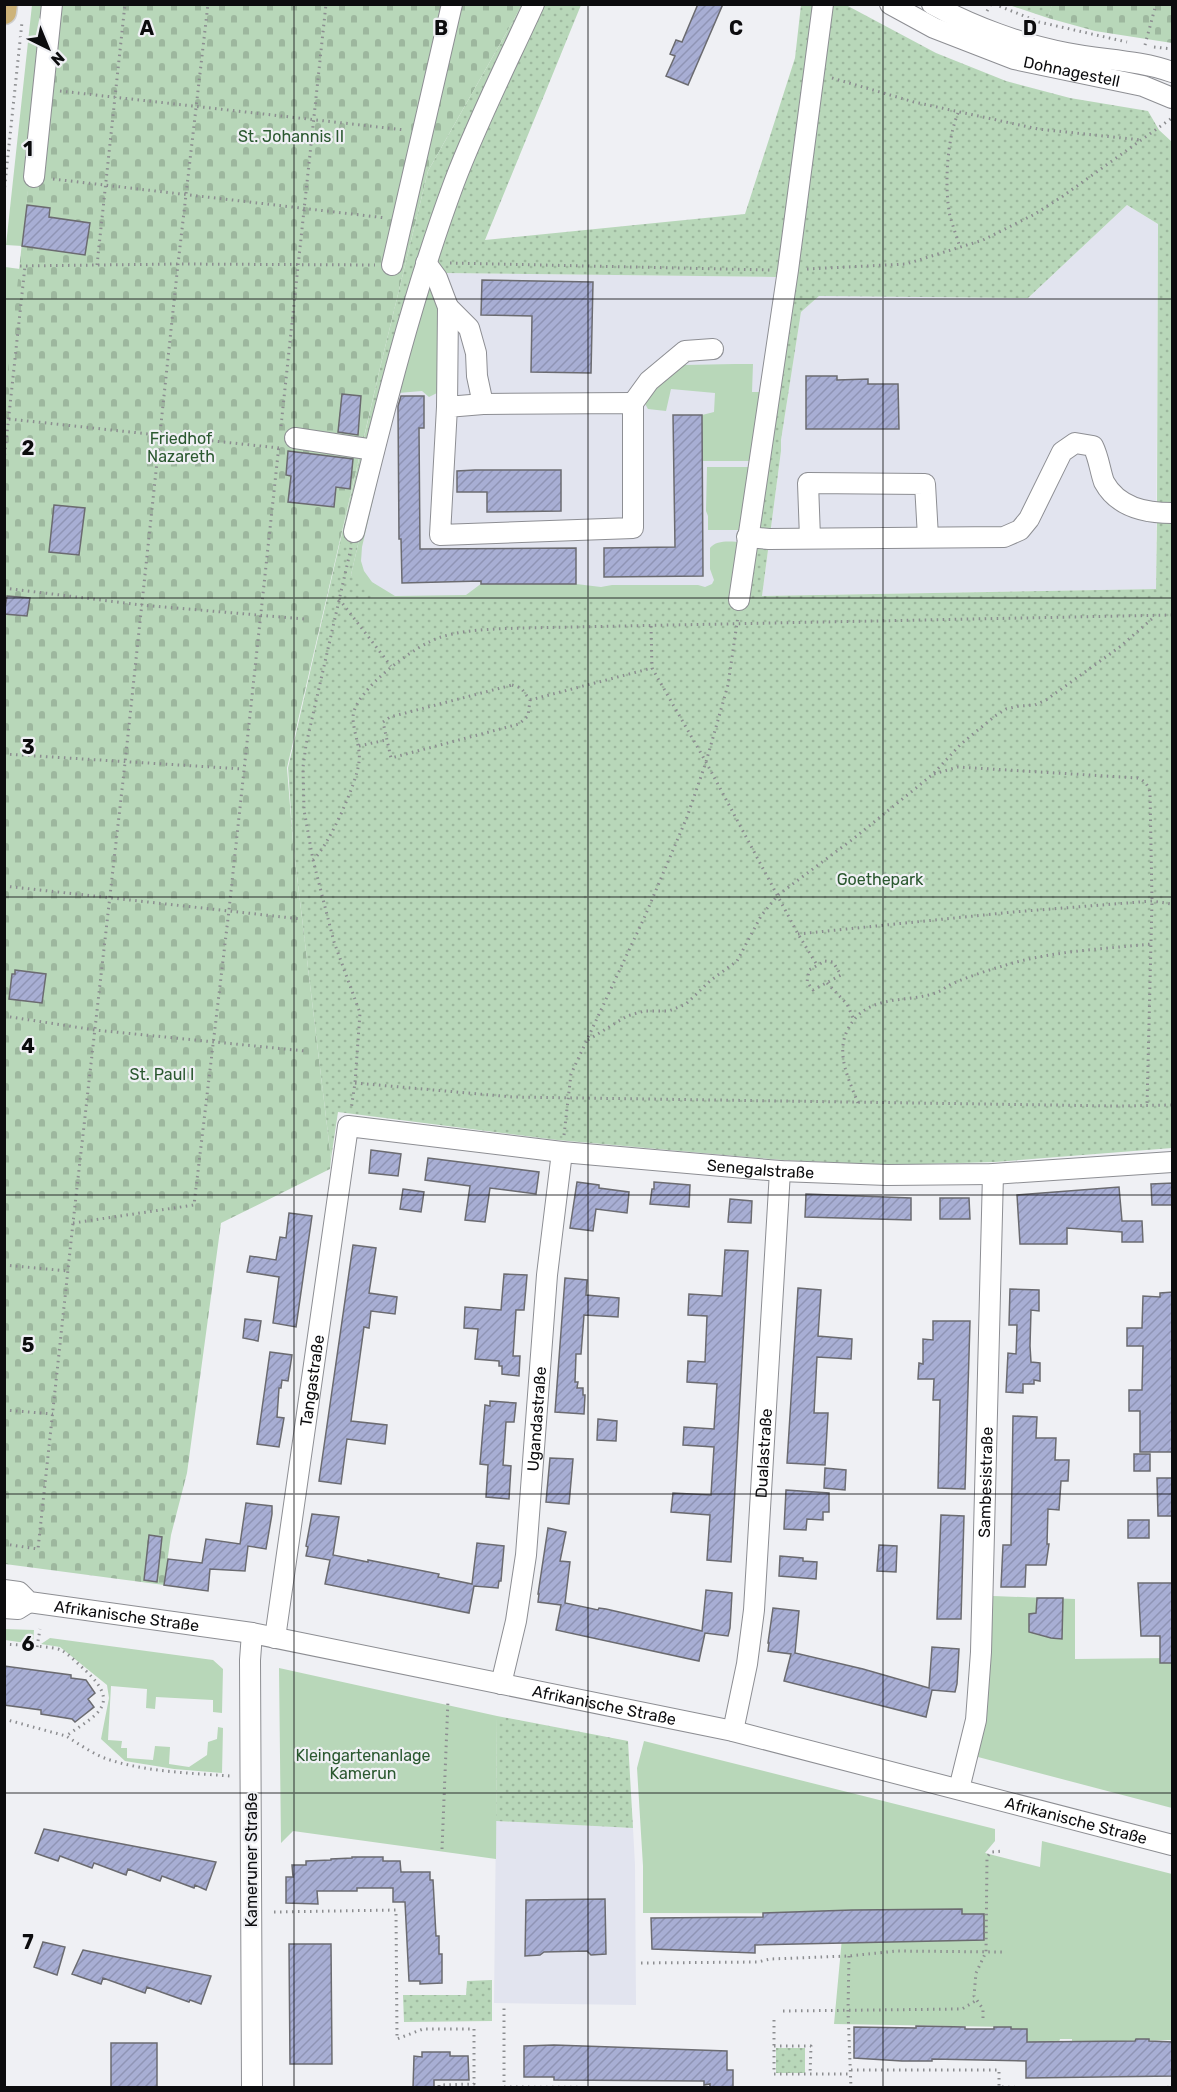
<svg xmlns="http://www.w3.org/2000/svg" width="1177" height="2092" font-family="Rubik,sans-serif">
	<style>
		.built { fill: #e2e4ef }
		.green { fill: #b8d7b9 }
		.cemetery { fill: url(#cemetery-stones) }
		.park { fill: url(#park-dots); fill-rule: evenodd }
		.building { fill: url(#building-hatch); stroke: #6b6b70; stroke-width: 1.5 }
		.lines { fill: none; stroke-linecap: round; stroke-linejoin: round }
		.minor-casing { stroke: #8d8e93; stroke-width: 22 }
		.major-casing { stroke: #cececf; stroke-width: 27 }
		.path { stroke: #8c8d90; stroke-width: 3; stroke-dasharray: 1.5 4.5; stroke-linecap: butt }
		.minor { stroke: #fff; stroke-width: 20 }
		.major { stroke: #cdb379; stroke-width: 24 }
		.grid { fill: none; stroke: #0c0c0e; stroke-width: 1.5; stroke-opacity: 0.55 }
		.labels { text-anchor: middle; stroke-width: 4.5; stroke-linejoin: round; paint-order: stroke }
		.street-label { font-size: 16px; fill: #0c0c0e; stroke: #eff0f4 }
		.park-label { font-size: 16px; fill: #2a582f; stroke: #eff0f4 }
		.grid-label { font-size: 20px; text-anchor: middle; font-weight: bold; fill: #0c0c0e; stroke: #eff0f4; stroke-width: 4.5; stroke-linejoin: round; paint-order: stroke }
	</style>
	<defs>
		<pattern id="cemetery-stones" width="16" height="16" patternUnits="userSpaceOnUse" patternTransform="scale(1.5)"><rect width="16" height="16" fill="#b8d7b9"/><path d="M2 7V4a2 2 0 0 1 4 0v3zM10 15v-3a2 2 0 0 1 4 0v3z" fill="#9db79e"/></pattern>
		<pattern id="park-dots" width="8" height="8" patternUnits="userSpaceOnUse" patternTransform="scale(1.5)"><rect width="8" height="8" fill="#b8d7b9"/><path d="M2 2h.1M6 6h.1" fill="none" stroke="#9db79e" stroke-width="1.8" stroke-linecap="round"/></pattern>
		<pattern id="building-hatch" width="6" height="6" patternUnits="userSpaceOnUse" patternTransform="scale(1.5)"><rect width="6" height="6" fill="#a8aed4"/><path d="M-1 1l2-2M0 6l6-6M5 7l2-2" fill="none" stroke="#8f94b5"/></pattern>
	</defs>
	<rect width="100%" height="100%" fill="#eff0f4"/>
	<path class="built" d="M1127,205L1158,224L1156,589L762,596L781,451V440L801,312L819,296L1028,298Z
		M443,273L776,277L778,279L734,600L378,602L351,575L389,410Z
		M496,1821L633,1828L635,1865L636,2005L494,2003Z"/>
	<path class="green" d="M32,5H48L22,246L6,245Z
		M5,267L20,269L5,408Z
		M430,284L438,307L437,393L429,397L422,391L398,393L362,547L361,561L364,571L372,582L395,596L466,595L482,583L576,584L601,587L612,585H698L705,587L712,584L714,580L710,569V548C717,539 732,542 742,542L732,613L400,652L351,575L389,410Z
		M735,364H753L752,392H763L753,461H702V415L714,412L715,393L671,389L666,411L648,409L644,402V394L676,368L684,365Z
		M707,467H750L744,530H708V516L706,511Z
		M993,1596L1075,1599V1659L1172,1658V1808L978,1757L989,1680Z
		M4,1629L34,1630L33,1644L5,1640Z
		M50,1638L213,1660L223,1669L222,1713L213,1712V1700L156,1697L155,1709L146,1708L147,1689L111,1686L108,1740L122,1741L121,1748H127V1758L153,1760L155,1746L170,1747L169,1764L189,1767L207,1755L208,1742L217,1739L218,1727L223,1728L222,1773L174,1769L125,1761L101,1739L109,1698L107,1685L60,1647L41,1644Z
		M279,1668L497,1716L496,1859L293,1831L281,1843Z
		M644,1741L995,1829V1841L985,1853L1040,1867L1042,1841L1172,1874V2040L1072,2042V2039H1060L1059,2042L1027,2044L1011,2029L1010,2027L834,2024L842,1938L984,1940V1914L643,1913V1866L637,1768Z"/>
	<path class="cemetery" d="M1052,4L1172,5V43L1095,31L1048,18Z
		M48,5H522L428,171L380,368L287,768L293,843L331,1159L330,1169L221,1223L187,1473L171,1535L164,1585L5,1564L4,407Z"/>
	<path class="park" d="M522,5H581L485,240L745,214L795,58L801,5H846L936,53L1006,81L1070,98L1148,111L1159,130L1172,142V509H1157L1158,224L1127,205L1028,298L819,296L801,312L781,440V451L762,596L1156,589L1157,519H1172V1148L995,1162L890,1165L782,1160L557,1140L338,1112L331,1159L293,843L288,768L380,368L428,171ZM443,273L776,277L778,279L734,600L378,602L351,575L389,410L430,284Z
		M1009,5H1052L1048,18Z
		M497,1716L628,1741L633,1828L496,1821Z
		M492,1980V2021L404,2022L403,1995H466L467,1981Z
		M776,2048H805V2073H776Z"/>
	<path class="building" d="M698,4H723L688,85L666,76L675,56L670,54L676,40L682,42Z
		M27,205L50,208L49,217L90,223L85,255L22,246Z
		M482,280L593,282L591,373L531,372L532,316L481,315Z
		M806,376H837V380L868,379V384H898L899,429H806Z
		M342,394L361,396L358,435L338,432Z
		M401,396H424V428H419L420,549L576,548V584H481V581L402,583L401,539H399L398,406Z
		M673,415H702L703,576L604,577V548L675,547Z
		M288,451L353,459L350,489L336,487L334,507L288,502L291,476L286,475Z
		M475,470H561V511L487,512V492H457V471Z
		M54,505L85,508L79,555L49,552Z
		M7,596L30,598L27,616L4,614Z
		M15,970L46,974L42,1003L9,999L12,974H15Z
		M371,1150L401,1154L398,1176L369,1173Z
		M428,1158L539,1172L536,1194L490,1188L485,1222L465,1220L470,1186L425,1180Z
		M577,1182L599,1185V1188L629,1192L627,1213L596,1209L593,1231L570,1228Z
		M654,1182L690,1185L689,1207L650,1204L652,1189H654Z
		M1173,1183V1205H1152L1151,1184Z
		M1119,1187L1122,1221H1142L1143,1242H1122V1232L1067,1228V1244H1020L1017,1195Z
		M403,1189L424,1192L421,1212L400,1209Z
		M806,1194L911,1198V1220L805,1217Z
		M940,1198H969L970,1219H940Z
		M730,1199L752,1201L751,1223L728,1222Z
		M289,1213L312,1216L296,1327L273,1323L279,1277L247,1272L250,1256L276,1260L280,1237L286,1238Z
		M353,1245L376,1248L369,1293L397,1297L395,1314L371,1311L369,1328L364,1327L351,1421L387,1425L385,1444L347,1439L341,1484L319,1481Z
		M725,1250L748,1251L731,1562L707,1560L710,1515L671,1512L673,1493L711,1495L714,1447L683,1445L684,1427L714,1429L717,1384L687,1382L688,1361L705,1362L707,1316L688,1315L689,1294L722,1296Z
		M504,1274L527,1275L524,1310H516L513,1356H520L519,1376L502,1374V1366H499V1361L475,1359L478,1329L464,1328L465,1307L501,1310Z
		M565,1278L587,1280L586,1295L619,1298L618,1317L584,1315L581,1354H576L575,1382H578L577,1388H583V1395H585L584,1414L555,1412Z
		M798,1288L821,1290L818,1336L852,1339L851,1359L817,1357L814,1413H828L825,1465L787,1463Z
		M1010,1289L1039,1290V1311L1031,1310L1030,1346L1031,1362L1040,1363V1381L1034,1380V1384H1023V1393L1006,1392L1008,1353L1016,1354L1017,1325H1009Z
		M1173,1292V1452H1140V1411H1129V1390H1142L1143,1346H1127V1328H1142L1143,1296L1160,1297V1293Z
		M245,1319L261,1321L258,1341L243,1338Z
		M933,1321H970L965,1489L938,1488L940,1400H933L934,1379H918L919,1363L923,1364V1339L933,1340Z
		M270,1352L292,1355L288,1381L282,1380L281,1388H279L277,1417L284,1418L279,1447L257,1444Z
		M490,1401L516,1403L514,1422H506L503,1465L511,1466L509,1499L486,1497L488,1465L480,1464L485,1405L490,1406Z
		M1013,1416L1037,1417L1036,1438H1056L1055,1460H1069L1068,1481H1061L1059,1510L1048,1509L1047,1544H1049L1046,1565H1026L1025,1587H1001L1003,1545H1011Z
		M598,1419L617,1421L616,1441L597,1440Z
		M1134,1454H1150V1471H1134Z
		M550,1458L573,1459L569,1504L546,1502Z
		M825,1468L846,1470L845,1490L824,1488Z
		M1157,1478H1173V1516H1158Z
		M786,1490L829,1493V1512H823V1520L807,1519L806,1530L784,1529Z
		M246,1503L272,1506V1514L266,1549L248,1546L245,1571L210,1569L208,1591L164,1585L168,1559L202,1563L206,1539L240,1544Z
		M312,1514L339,1517L333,1555L368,1562V1560L439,1574L438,1577L472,1584L477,1543L504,1546L501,1581H499L498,1588L474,1586L469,1613L325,1584L330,1560L306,1556L308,1547L306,1546Z
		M941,1515L964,1516L961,1619H937Z
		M1128,1520H1149V1538H1128Z
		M548,1528L566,1532L560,1561L570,1562L565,1603L598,1610L599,1608L606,1609L702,1631L706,1590L732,1593L730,1628L728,1636L705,1633L699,1661L556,1630L561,1605L538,1602L539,1594H538Z
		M149,1535L162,1537L157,1582L144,1580Z
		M879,1545L897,1546L896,1572L877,1571Z
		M780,1556L803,1558V1561L817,1562L816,1579L779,1576Z
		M1138,1583H1173V1663H1160V1636H1141Z
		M1037,1598H1063L1062,1639L1051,1638L1029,1632V1614L1036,1613Z
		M773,1608L799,1611L795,1653L863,1669L929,1688L932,1647L959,1649L957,1684L955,1692L932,1690L926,1717L784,1681L791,1654L768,1651L769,1643H768Z
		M4,1666L71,1675V1678L86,1680L95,1693L88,1699L94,1707L75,1722L72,1719L41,1714V1710L4,1705Z
		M44,1829L180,1855L216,1862L206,1890L195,1885L194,1888L162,1876L160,1881L128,1869L126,1875L94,1863L92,1868L60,1856L58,1861L35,1853Z
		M352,1857H383V1861H400L401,1872H430V1880H433L436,1936H439V1954H442V1983L420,1984V1981H409L405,1902H393V1888H357V1891H317L318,1904L286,1903V1877H293L292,1865H306V1861L331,1860V1859L352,1858Z
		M605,1899L606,1954L591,1955L587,1951L544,1952L540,1955L525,1956L526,1900Z
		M962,1909V1914H984V1940L755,1945V1953L652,1949L651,1918L763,1917V1913L852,1910Z
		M43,1942L65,1947L57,1975L34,1967Z
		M289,1944H331L332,2064H290Z
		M83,1950L131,1960L211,1976L201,2004L190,2000L189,2002L147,1987L145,1993L103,1978L101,1984L72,1974Z
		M916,2026L965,2027V2029H994V2027H1011V2029H1027V2042L1135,2041L1136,2039H1149V2041L1173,2042V2076L1026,2078V2061L932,2059V2061H902L854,2058V2027L916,2028Z
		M111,2043H157V2088H111Z
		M554,2045L727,2051V2070H733V2088H710V2084L704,2085V2081L554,2080V2077H524V2046Z
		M422,2052H450V2056H468L469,2080H434V2087L413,2088L414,2056L422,2057Z"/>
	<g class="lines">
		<defs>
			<g id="minor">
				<path id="s1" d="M890,4L934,28L1014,59L1143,86L1172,98"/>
				<path d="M932,4C971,26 1023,45 1067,53C1102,60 1139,60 1172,72"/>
				<path d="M34,177L52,4"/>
				<path d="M426,263L437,278L448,307L447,407L440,535L633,528V403L483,404L447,407"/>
				<path d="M392,265L452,4"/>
				<path d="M448,307L469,328L476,353L477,376L483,404"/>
				<path d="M633,403L649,381L685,351L713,349"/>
				<path d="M295,438L374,450"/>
				<path d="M354,532C383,414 412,296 454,183C477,122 507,63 534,4"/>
				<path d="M747,537L769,539L1004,537L1020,530L1029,519L1062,452L1075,443L1093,446C1099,458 1100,471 1104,482C1118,508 1146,513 1172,513"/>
				<path d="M810,538L808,483L925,484L928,537"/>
				<path d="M739,600L788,270L823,4"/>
				<path id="s2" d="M4,1590L19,1592L29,1602L252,1633L733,1731L1172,1845"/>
				<path d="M4,1608L18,1609L29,1602"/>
				<path id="s3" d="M275,1638L348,1126L562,1152L780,1171L887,1175L993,1174L1172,1162"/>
				<path id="s4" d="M501,1684L516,1621L526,1555L547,1275L562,1152"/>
				<path id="s5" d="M733,1731L747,1664L754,1610L780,1171"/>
				<path id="s6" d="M959,1789L976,1720L981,1652L993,1174"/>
				<path d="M252,2088L250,1660L252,1633"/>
			</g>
			<path id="major" d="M4,12L5,4"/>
		</defs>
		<use href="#minor" class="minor-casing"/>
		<use href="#major" class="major-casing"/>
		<path class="path" d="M994,4L1039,22L1127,42
			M987,11L991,4
			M1145,45L1156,4
			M1154,47L1172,49
			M832,78L914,102L1038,129L1141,140
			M60,91L405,130
			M958,113C947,140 944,187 950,216C953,227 957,237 960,248
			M53,179L386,218
			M4,193L22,22
			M450,263L770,270
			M97,265L125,4
			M20,266L178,264L375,265
			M807,269L906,264L983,240L1035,214L1063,196L1172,118
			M9,419L279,448
			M281,426L326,4
			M4,461L25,266
			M351,548L306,745L303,767L304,810L313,860L334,942L360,1013L355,1083L351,1110
			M4,588L141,605L304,619
			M339,599L391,666
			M651,626L652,668L706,762L798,934L817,965
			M512,685L521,688L530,700L528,716L519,724L391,758L383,722L390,717Z
			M530,700L652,668
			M359,746L386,740
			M4,754L243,769
			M934,774L958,767L1138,778C1145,781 1148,785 1150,792L1152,901L1147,1106
			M313,860C328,847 357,783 359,762C361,747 353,732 353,717C354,690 417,644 441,637C467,629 496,629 523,628L1172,615
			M4,886L301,919
			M798,934L1013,912L1152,901L1172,904
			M825,961L833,962L841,975L813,990L807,982L809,970Z
			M827,983L847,1004L854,1020
			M4,1016L95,1030L305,1051
			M588,1040L627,1016L644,1011H669L686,1004L711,980L737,961L761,916L778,895L853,839L932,775L961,744L995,716L1006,709L1019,706L1035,705L1046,700L1121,646L1154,617
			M355,1083L513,1097L1117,1106L1172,1105
			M858,1103C849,1080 835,1053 848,1029C867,992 908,1004 938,992C943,990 948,985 954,983C970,976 989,970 1006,965C1052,951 1103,949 1151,944
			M564,1135L571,1074L645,916L687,817L706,762L728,685L738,616
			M73,1223L194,1205L229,910L279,445
			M4,1265L68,1271
			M4,1410L53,1414
			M4,1544L38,1549L73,1223L125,763L178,264L208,4
			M4,1644C16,1645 52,1646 61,1650C69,1654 79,1665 86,1671C122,1705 96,1715 66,1736C79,1744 93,1754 107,1759C146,1772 190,1773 230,1776
			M37,1647L40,1629
			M4,1719L66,1736
			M442,1849L448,1700
			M274,1912L396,1910L397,2039L423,2029H474V2084L439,2085V2088
			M849,1956L848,2011L851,2088
			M641,1963L758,1962L770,1959L849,1956L897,1951L1002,1952
			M783,2011L962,2009L977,2000
			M983,2018V2009L974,1996L976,1973L986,1952L987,1857L991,1852L1003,1851
			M774,2020V2074H851
			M774,2046H811L810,2075
			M851,2070H999V2087L1041,2088
			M504,2087L701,2088
			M504,2088V2007
			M1094,2088H1126
			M1161,2088L1172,2087"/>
		<use href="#minor" class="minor"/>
		<use href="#major" class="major"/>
	</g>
	<path class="grid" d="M294,4V2088M588,4V2088M883,4V2088M4,299H1172M4,598H1172M4,897H1172M4,1195H1172M4,1494H1172M4,1793H1172"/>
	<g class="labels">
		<g class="street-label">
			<text dy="6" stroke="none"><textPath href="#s1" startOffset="195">Dohnagestell</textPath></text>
			<text dy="6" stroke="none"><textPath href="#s3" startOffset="932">Senegalstraße</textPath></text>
			<text dy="6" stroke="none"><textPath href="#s3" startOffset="260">Tangastraße</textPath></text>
			<text dy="6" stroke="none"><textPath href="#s4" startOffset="268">Ugandastraße</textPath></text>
			<text dy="6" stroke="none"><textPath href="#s5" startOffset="280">Dualastraße</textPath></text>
			<text dy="6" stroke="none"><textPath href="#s6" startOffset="309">Sambesistraße</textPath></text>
			<text dy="6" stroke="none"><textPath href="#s2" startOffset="128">Afrikanische Straße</textPath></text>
			<text dy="6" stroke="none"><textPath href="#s2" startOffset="614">Afrikanische Straße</textPath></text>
			<text dy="6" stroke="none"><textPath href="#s2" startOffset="1100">Afrikanische Straße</textPath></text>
			<text transform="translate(251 1860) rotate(-90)" y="6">Kameruner Straße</text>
		</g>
		<g class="park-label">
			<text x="291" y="142">St. Johannis II</text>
			<text x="181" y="444">Friedhof<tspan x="181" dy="18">Nazareth</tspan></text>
			<text x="880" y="885">Goethepark</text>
			<text x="162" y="1080">St. Paul I</text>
			<text x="363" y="1761">Kleingartenanlage<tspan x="363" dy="18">Kamerun</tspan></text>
		</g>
	</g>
	<g class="grid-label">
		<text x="147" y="35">A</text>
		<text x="441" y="35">B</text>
		<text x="736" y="35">C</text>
		<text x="1030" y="35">D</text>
		<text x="28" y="156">1</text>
		<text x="28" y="455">2</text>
		<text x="28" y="754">3</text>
		<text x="28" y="1053">4</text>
		<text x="28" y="1352">5</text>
		<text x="28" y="1651">6</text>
		<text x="28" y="1949">7</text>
	</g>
	<rect width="1177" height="2092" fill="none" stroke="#0c0c0e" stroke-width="12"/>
	<g transform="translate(48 48) rotate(137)" stroke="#eff0f4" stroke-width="4.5" paint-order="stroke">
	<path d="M0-4.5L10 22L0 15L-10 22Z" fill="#0c0c0e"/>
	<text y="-9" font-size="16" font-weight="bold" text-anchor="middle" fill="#0c0c0e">N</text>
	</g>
</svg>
